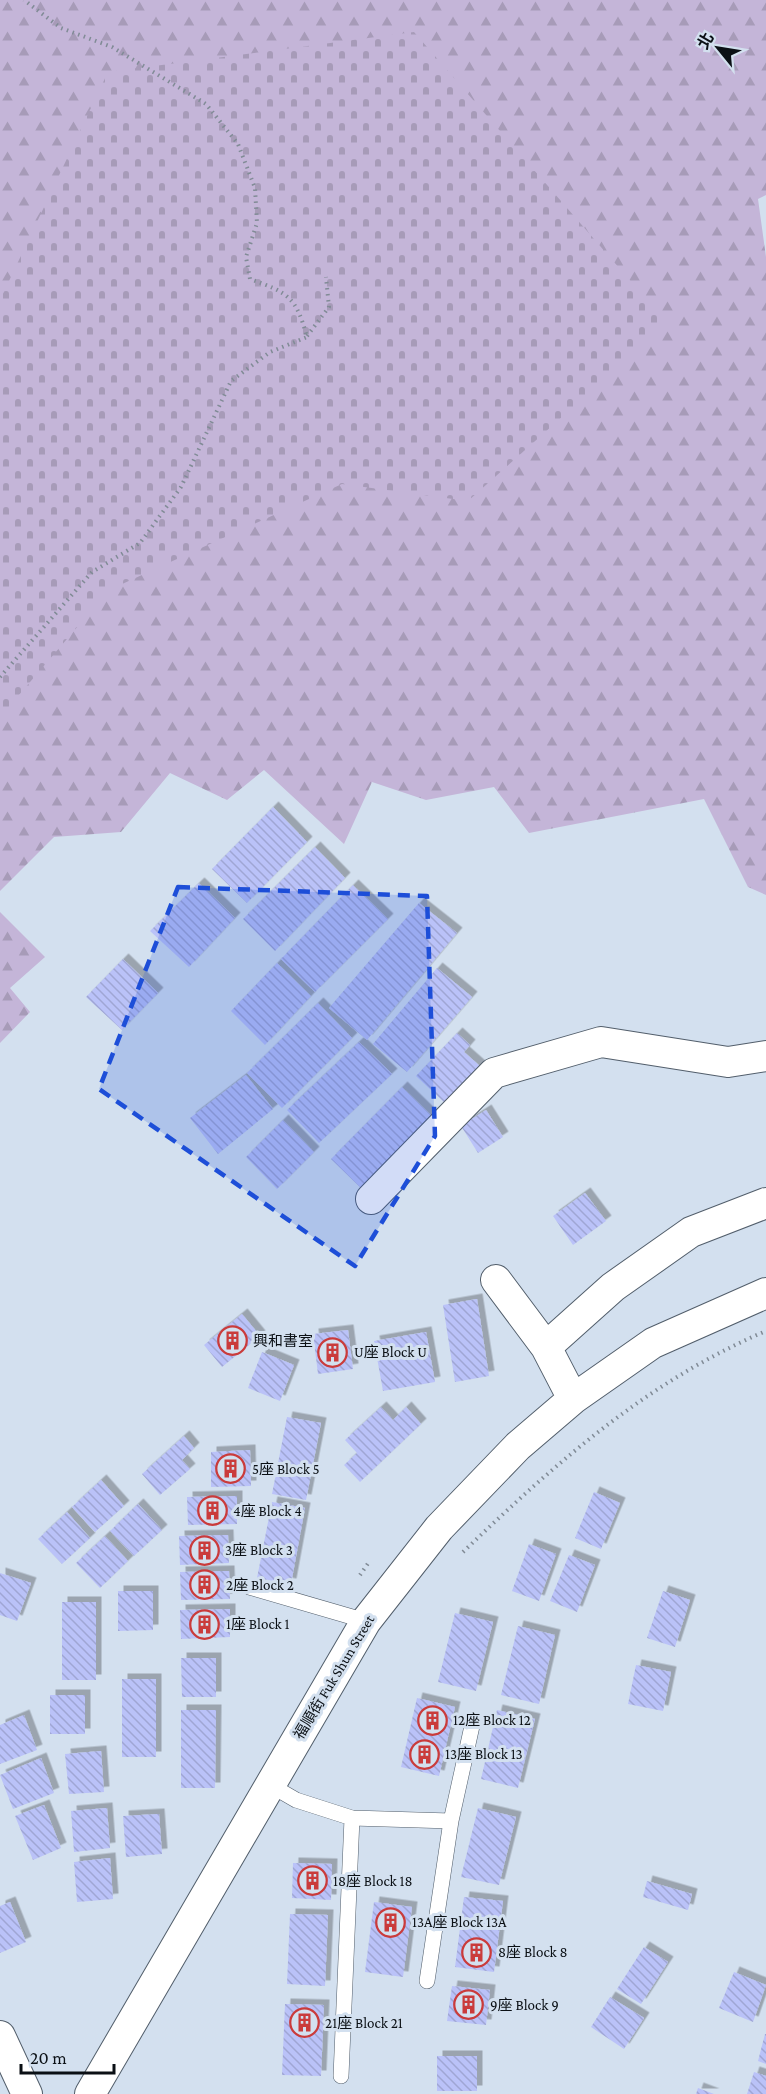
<svg xmlns="http://www.w3.org/2000/svg" width="766" height="2094" font-family="'Crimson Pro','Noto Sans TC',serif">
	<style>
		.forest { fill: url(#forest-firs) }
		.cemetery { fill: url(#cemetery-stones) }
		.building { fill: url(#building-back-hatch); filter: url(#shadow) }
		.lines { fill: none; stroke-linecap: round; stroke-linejoin: round }
		.service-casing { stroke: #525e6b; stroke-width: 16 }
		.minor-casing { stroke: #525e6b; stroke-width: 32 }
		.path { stroke: #818b96; stroke-width: 4; stroke-dasharray: 1.5 4.5; stroke-linecap: butt }
		.service { stroke: #fff; stroke-width: 15 }
		.minor { stroke: #fff; stroke-width: 30 }
		.marked { fill: #1d4ed8; fill-opacity: 0.2; stroke: #1d4ed8; stroke-width: 4.5; stroke-dasharray: 12 8; stroke-linejoin: round }
		.labels { text-anchor: middle; stroke-width: 6; stroke-linejoin: round; paint-order: stroke }
		.poi-label { font-size: 15px; fill: #0b1015; stroke: #d3e0ef; text-anchor: start }
		.street-label { font-size: 15px; fill: #0b1015; stroke: #d3e0ef }
	</style>
	<defs>
		<pattern id="forest-firs" width="22" height="20" patternUnits="userSpaceOnUse" patternTransform="scale(1.5)"><rect width="22" height="20" fill="#c4b5d8"/><path d="M5 1l3.5 6h-7zM16 11l3.5 6h-7z" fill="#a79bb8"/></pattern>
		<pattern id="cemetery-stones" width="16" height="16" patternUnits="userSpaceOnUse" patternTransform="scale(1.5)"><rect width="16" height="16" fill="#c4b5d8"/><path d="M2 7V4a2 2 0 0 1 4 0v3zM10 15v-3a2 2 0 0 1 4 0v3z" fill="#a79bb8"/></pattern>
		<pattern id="building-back-hatch" width="6" height="6" patternUnits="userSpaceOnUse" patternTransform="scale(1.5)"><rect width="6" height="6" fill="#bac2f8"/><path d="M-1 5l2 2M0 0l6 6M5-1l2 2" fill="none" stroke="#9fa6d4"/></pattern>
		<filter id="shadow"><feDropShadow dx="5.5" dy="-5.5" stdDeviation="0" flood-color="#0004"/></filter>
	</defs>
	<rect width="100%" height="100%" fill="#d3e0ef"/>
	<path class="forest" d="M0,0H766V195L758,199L766,257V895L748,887L704,799L529,833L494,787L426,800L372,782L344,844L264,770L227,800L170,773L121,832L54,837L0,891Z
		M0,912L45,957L10,988L30,1012L0,1043Z"/>
	<path class="cemetery" d="M414,32L667,323L468,501L342,484L109,590L0,717V300L108,72Z"/>
	<path class="building" d="M273,807L307,842L247,903L212,869Z
		M315,847L345,878L275,951L243,919Z
		M199,883L235,918L189,967L150,931Z
		M353,885L388,919L315,992L281,959Z
		M419,903L457,933L367,1040L329,1008Z
		M123,959L158,993L122,1030L86,997Z
		M277,963L311,996L265,1045L231,1011Z
		M437,968L472,997L407,1072L373,1044Z
		M318,1003L352,1038L282,1108L247,1073Z
		M457,1033L470,1045L464,1052L481,1067L446,1104L416,1076Z
		M359,1042L392,1074L319,1143L287,1110Z
		M246,1075L273,1109L218,1154L190,1118Z
		M402,1087L438,1122L366,1193L331,1159Z
		M486,1110L503,1137L478,1153L461,1126Z
		M283,1120L314,1152L277,1189L246,1157Z
		M585,1193L606,1221L573,1245L553,1216Z
		M477,1299L489,1376L455,1382L443,1305Z
		M242,1314L260,1336L222,1367L204,1345Z
		M348,1330L353,1369L318,1374L313,1334Z
		M426,1332L435,1382L383,1391L374,1341Z
		M262,1352L294,1365L280,1401L248,1388Z
		M381,1407L393,1420L406,1407L421,1424L360,1482L344,1465L357,1453L345,1440Z
		M287,1417L321,1423L306,1500L272,1494Z
		M184,1436L194,1448L182,1460L190,1469L160,1495L142,1474Z
		M250,1450L251,1486L211,1487V1452Z
		M101,1480L124,1506L95,1532L72,1507Z
		M594,1492L620,1503L601,1549L575,1538Z
		M237,1496V1524L188,1525L187,1497Z
		M272,1502L305,1508L291,1584L257,1578Z
		M138,1504L162,1530L134,1556L110,1531Z
		M67,1512L90,1538L62,1564L38,1539Z
		M228,1535L229,1563L180,1565L179,1536Z
		M105,1536L128,1561L100,1588L76,1563Z
		M529,1544L556,1554L539,1601L512,1591Z
		M569,1555L595,1565L577,1612L550,1601Z
		M229,1571L230,1599L181,1600L180,1572Z
		M0,1573L31,1583L17,1621L0,1615Z
		M118,1591H153V1630L118,1631Z
		M663,1591L690,1600L675,1647L647,1638Z
		M62,1602H96V1680H62Z
		M230,1609V1637L181,1639L180,1610Z
		M455,1613L493,1622L476,1691L438,1682Z
		M518,1626L555,1635L539,1704L501,1695Z
		M181,1658H216V1697H182Z
		M636,1665L671,1672L663,1711L628,1704Z
		M122,1679H156V1757H122Z
		M50,1695H85V1734H50Z
		M417,1698L455,1707L439,1776L401,1767Z
		M181,1710H216L215,1788H181Z
		M497,1710L535,1719L518,1788L481,1779Z
		M24,1715L37,1750L0,1764V1725Z
		M101,1751L104,1792L69,1794L65,1754Z
		M41,1758L54,1793L13,1809L0,1775Z
		M44,1805L61,1848L33,1860L15,1816Z
		M107,1808L110,1848L74,1852L71,1811Z
		M478,1808L516,1817L499,1885L461,1877Z
		M159,1814L162,1854L126,1857L123,1816Z
		M110,1858L113,1899L77,1902L74,1862Z
		M293,1863L332,1864L331,1900L292,1898Z
		M647,1881L692,1894L688,1910L643,1897Z
		M464,1897L503,1901L494,1972L455,1967Z
		M10,1902L26,1942L0,1953V1906Z
		M374,1902L412,1907L403,1977L365,1972Z
		M290,1914L328,1915L325,1986L287,1984Z
		M644,1947L668,1962L641,2004L617,1989Z
		M734,1972L766,1985L753,2022L719,2008Z
		M452,1986L490,1990L486,2025L447,2021Z
		M610,1997L644,2018L624,2049L591,2027Z
		M285,2004L324,2005L321,2076L282,2075Z
		M765,2034H766V2064L758,2061Z
		M437,2056H477V2091H437Z
		M754,2072L766,2076V2094H747Z
		M698,2088L714,2094H696Z"/>
	<g class="lines">
		<defs>
			<path id="service" d="M249,1587L366,1621
				M270,1785L296,1800L352,1818L451,1821
				M427,1981L451,1821L472,1726
				M341,2076L352,1818"/>
			<path id="minor" d="M371,1199L494,1073L601,1042L728,1062L766,1056
				M496,1280L546,1347L573,1399
				M546,1347L613,1287L691,1232L766,1203
				M0,2036L27,2094
				M90,2094L366,1621L439,1528L518,1446L573,1399L653,1343L766,1293"/>
		</defs>
		<use href="#service" class="service-casing"/>
		<use href="#minor" class="minor-casing"/>
		<path class="path" d="M307,336L329,307L326,277
			M0,677L92,572L140,543L181,487L231,381L270,352L307,337C296,297 289,293 250,279L246,257L257,223L255,188L238,144L206,104L112,47L61,28L24,0
			M463,1552C556,1463 646,1382 766,1331
			M360,1575L369,1562"/>
		<use href="#service" class="service"/>
		<use href="#minor" class="minor"/>
	</g>
	<path class="marked" d="M178,887L427,896L435,1136L355,1266L99,1089Z"/>
	<defs>
		<symbol id="building-ring" viewBox="-11 -11 22 22"><circle r="9.5" fill="#d3e0ef" stroke="#ca3b3b" stroke-width="1.5"/><path d="M-4-6H4V6H1V3H-1V6H-4ZM-2.5-4.3h1.7v1.8h-1.7ZM.8-4.3h1.7v1.8H.8ZM-2.5-1h1.7V.8h-1.7ZM.8-1h1.7V.8H.8Z" fill="#ca3b3b"/></symbol>
	</defs>
	<g fill-rule="evenodd">
		<use href="#building-ring" x="216" y="1324" width="33" height="33"/>
		<use href="#building-ring" x="316" y="1336" width="33" height="33"/>
		<use href="#building-ring" x="214" y="1452" width="33" height="33"/>
		<use href="#building-ring" x="196" y="1494" width="33" height="33"/>
		<use href="#building-ring" x="188" y="1534" width="33" height="33"/>
		<use href="#building-ring" x="188" y="1568" width="33" height="33"/>
		<use href="#building-ring" x="188" y="1608" width="33" height="33"/>
		<use href="#building-ring" x="416" y="1704" width="33" height="33"/>
		<use href="#building-ring" x="408" y="1738" width="33" height="33"/>
		<use href="#building-ring" x="296" y="1864" width="33" height="33"/>
		<use href="#building-ring" x="374" y="1906" width="33" height="33"/>
		<use href="#building-ring" x="460" y="1936" width="33" height="33"/>
		<use href="#building-ring" x="452" y="1988" width="33" height="33"/>
		<use href="#building-ring" x="288" y="2006" width="33" height="33"/>
	</g>
	<g class="labels">
		<g class="poi-label">
			<text x="253" y="1346">興和書室</text>
			<text x="354" y="1357">U座 Block U</text>
			<text x="252" y="1474">5座 Block 5</text>
			<text x="233" y="1516">4座 Block 4</text>
			<text x="225" y="1555">3座 Block 3</text>
			<text x="226" y="1590">2座 Block 2</text>
			<text x="226" y="1629">1座 Block 1</text>
			<text x="453" y="1725">12座 Block 12</text>
			<text x="445" y="1759">13座 Block 13</text>
			<text x="333" y="1886">18座 Block 18</text>
			<text x="412" y="1927">13A座 Block 13A</text>
			<text x="498" y="1957">8座 Block 8</text>
			<text x="490" y="2010">9座 Block 9</text>
			<text x="325" y="2028">21座 Block 21</text>
		</g>
		<g class="street-label">
			<text transform="translate(334 1677) rotate(-59)" y="5">福順街 Fuk Shun Street</text>
		</g>
	</g>
	<g transform="translate(718 48) rotate(300)" stroke="#d3e0ef" stroke-width="4.5" paint-order="stroke">
	<path d="M0-4.5L10 22L0 15L-10 22Z" fill="#0b1015"/>
	<text y="-9" font-size="16" font-weight="bold" text-anchor="middle" fill="#0b1015">北</text>
	</g>
	<path d="M21 2064v9h93v-9" fill="none" stroke="#0b1015" stroke-width="3"/>
	<text x="30" y="2064" font-size="18" fill="#0b1015" stroke="#d3e0ef" stroke-width="4.5" paint-order="stroke">20 m</text>
</svg>
